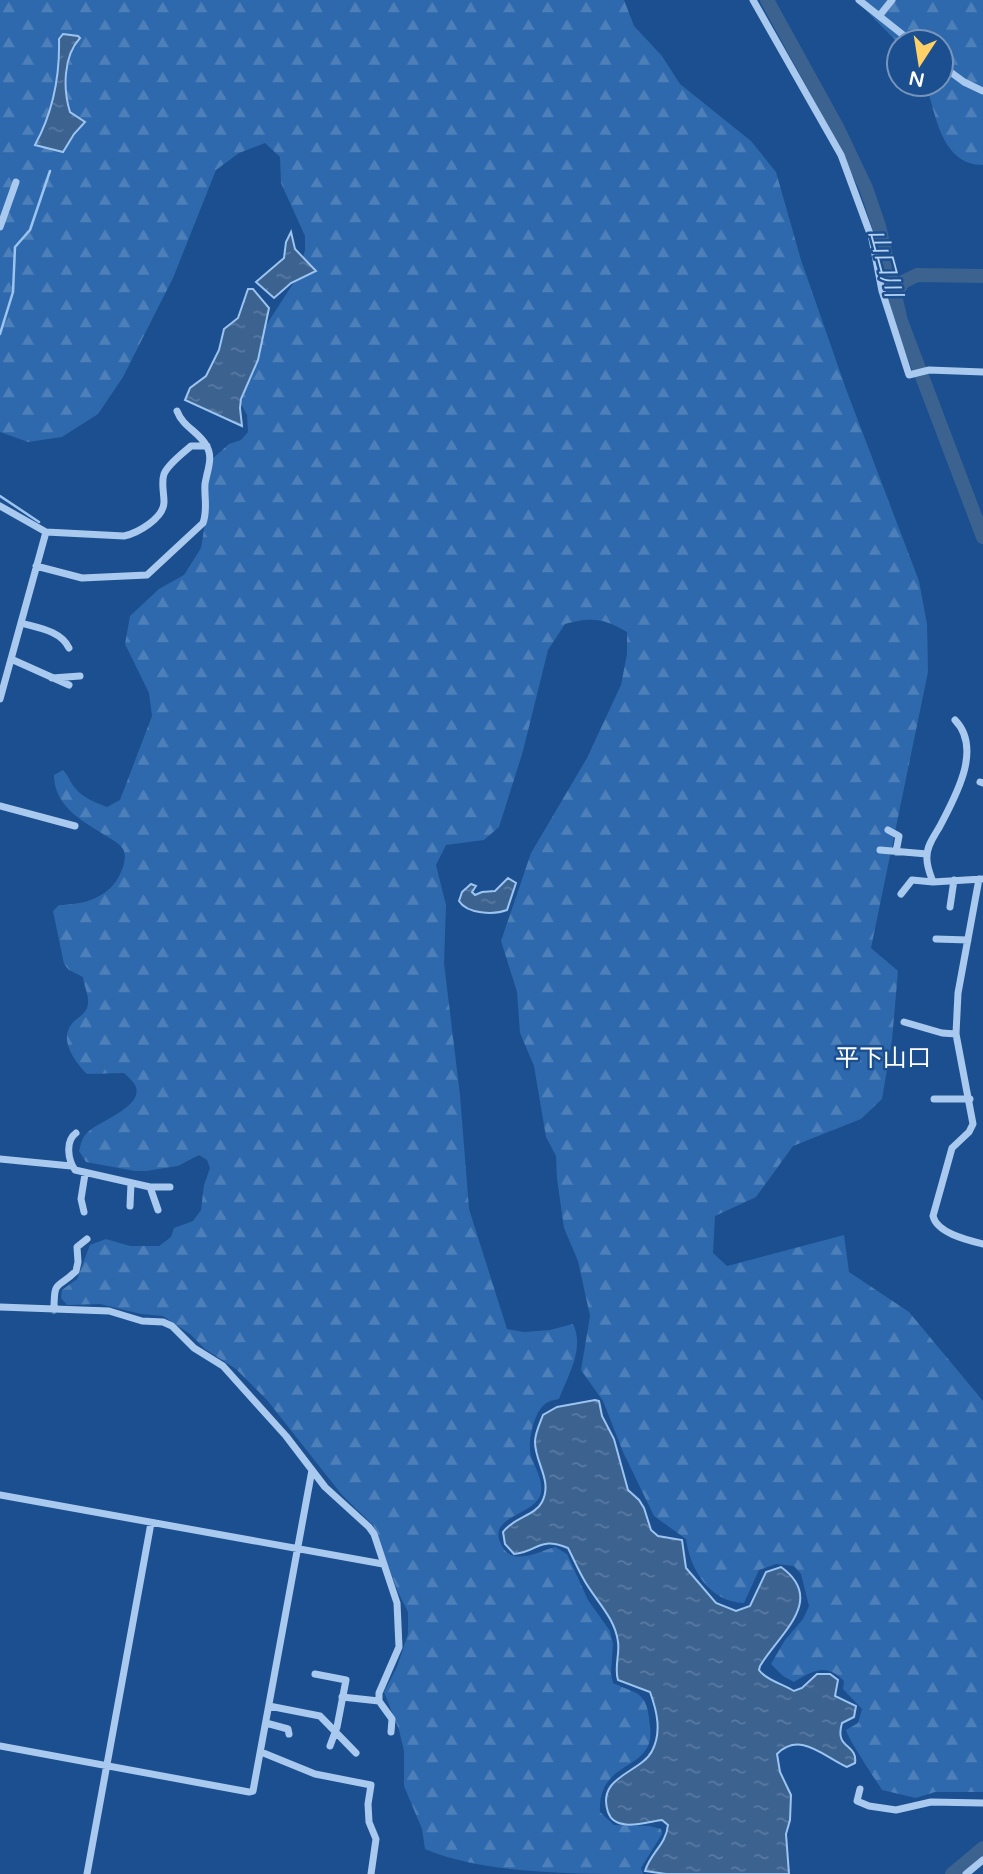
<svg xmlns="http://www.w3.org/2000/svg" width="983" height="1874" font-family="'Varela Round','Noto Sans JP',sans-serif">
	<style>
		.forest { fill: url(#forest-firs); fill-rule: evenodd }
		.water { fill: url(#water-ripples); stroke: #9cc4f0; stroke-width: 2 }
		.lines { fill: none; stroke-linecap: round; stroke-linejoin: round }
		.stream { stroke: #9cc4f0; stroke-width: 2.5 }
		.river { stroke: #3c6290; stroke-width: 14 }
		.minor { stroke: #a9c9ee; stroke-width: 7 }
		.labels { text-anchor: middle; stroke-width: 5; stroke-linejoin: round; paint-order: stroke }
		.water-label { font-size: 23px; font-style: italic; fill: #b5d3f5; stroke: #1b4f8f }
		.quarter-label { font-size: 24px; fill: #fff; stroke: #1b4f8f }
	</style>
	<defs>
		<pattern id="forest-firs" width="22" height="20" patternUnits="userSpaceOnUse" patternTransform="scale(1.75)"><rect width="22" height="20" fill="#2e69ad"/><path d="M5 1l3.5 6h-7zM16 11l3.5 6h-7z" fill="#4d80b9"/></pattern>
		<pattern id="water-ripples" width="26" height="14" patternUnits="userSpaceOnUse" patternTransform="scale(1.75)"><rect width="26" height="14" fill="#3c6290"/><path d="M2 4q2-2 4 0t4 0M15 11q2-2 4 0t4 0" fill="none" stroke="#597aa1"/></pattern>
	</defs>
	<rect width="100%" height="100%" fill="#1b4f8f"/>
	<path class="forest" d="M0,0H624L634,26L662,56L680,84L751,141L776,172L801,260L846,389L919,581L927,624L928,672L871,948L898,971L892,1040L882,1099L861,1119L793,1146L756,1197L715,1216L713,1253L727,1266L844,1235L849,1272L909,1312L983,1401V1792H935L916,1798L882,1790C875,1779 847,1737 846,1730L858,1723L862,1709L843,1689L844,1681C826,1663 814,1670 794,1682L783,1676L771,1664L785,1640L803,1619L809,1606L801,1574L794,1566L776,1564L759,1570L744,1603C710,1602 690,1570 686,1539L654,1516L623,1452L603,1401L581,1370L590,1316L578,1261L564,1228L557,1179L556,1156L546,1137L534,1066L520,1033L517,992L501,941L531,853L587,758L621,685L627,654V632C603,618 592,617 565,624L548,650L523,751L499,827L484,840L446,845L436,865L446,905L444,963L460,1095L469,1209L507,1329L524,1332L550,1330L573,1324C585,1349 568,1375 559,1399C556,1400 552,1400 548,1402C534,1409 527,1442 531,1456C535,1468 543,1479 541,1492C538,1516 484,1515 502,1546C513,1567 539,1551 555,1547L567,1554L588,1600L610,1631L613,1644L611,1673L613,1683C621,1687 631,1690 638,1694C646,1700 648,1709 649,1718C650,1725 651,1733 650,1740C643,1771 598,1763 600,1812L614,1825L649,1826L661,1829L662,1834L641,1868L643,1874C577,1874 483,1874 425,1849L422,1829L404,1786V1751L399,1730L384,1692L397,1667L408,1634V1612L398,1592L373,1525L342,1495L267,1400L236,1369L205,1349L190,1334L163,1316L141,1314L100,1304L67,1305L61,1298L62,1290L77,1279L90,1245L106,1239L130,1246H159L171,1237L174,1228L193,1221L201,1210L204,1185L210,1168L207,1160L199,1155L178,1166L146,1171H135L86,1162L79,1151C81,1144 82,1137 88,1132C99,1121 146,1106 135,1085C133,1081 127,1076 124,1073L87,1074C76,1063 59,1041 71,1025C76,1017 86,1016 88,1004C89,994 84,987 83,977L69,970L64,964L53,911L59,905C84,905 111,897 121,872C124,866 126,857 124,851C121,844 114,841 108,837C84,822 54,807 54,775L63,770C69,776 70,783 76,789C83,798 97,803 107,807L120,800L152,716L149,693L125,644L130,616L159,589L184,575L201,548L206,517L203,498V473L209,462L229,444L241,440L248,432L247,415L241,404L255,355L265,327L298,276L305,250V236L281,183L280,157L265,143L239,153L216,170L173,278L123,377L98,414L62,437L28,442L0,432ZM78,36C67,60 62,86 70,112L85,122L74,134L67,147L36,145L46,123L58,81L60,64Z
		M856,0H983V165C942,165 936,116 926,84H941V42H899V44Z"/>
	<path class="water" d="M63,34L78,36L80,38C63,56 63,90 70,112L85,122L74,134L63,152L35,145C53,112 60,77 59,39Z
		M291,232L295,249L316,271L291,283L274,298L256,282L284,258L286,242Z
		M248,289H253L269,308L258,360L241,399L240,408L242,426L185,400L190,388L206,376L219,350L224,329L238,318Z
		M508,878L516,883L507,910C494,915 467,914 459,901L462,892L471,884L476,886L472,892L475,895L482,892L495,891Z
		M595,1400L599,1401L602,1416L614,1439L628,1490L639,1500L644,1508L651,1530L658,1536L682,1540L686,1568L716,1603L736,1611L750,1606L766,1572L781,1567C827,1600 779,1634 760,1666L759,1670C766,1680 783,1684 794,1691L802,1688L817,1674H830L838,1680L835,1696L856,1706L854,1717L842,1723C834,1750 858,1743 855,1763L847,1767C823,1756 800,1731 777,1754L780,1772L791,1795L790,1820L786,1834L789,1874H666L645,1871C651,1852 666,1845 668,1825L662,1820C646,1822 615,1833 608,1812C596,1776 641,1773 652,1751C662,1732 657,1711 650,1692L618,1680C614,1667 620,1654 618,1642C615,1617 594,1599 583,1578C578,1569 573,1558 568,1548C537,1536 539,1552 514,1554L505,1544L503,1532C514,1517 535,1516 542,1502C553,1481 535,1463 535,1442C535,1433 540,1423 543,1415L557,1407Z"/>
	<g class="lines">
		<path class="stream" d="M0,334L13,292L15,247L30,230L50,171
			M0,496L39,522"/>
		<path class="river" d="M767,0L838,129L866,188L879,226L901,321L983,537
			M894,297L903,282L917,275L983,276
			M952,1874L983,1848"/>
		<path class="minor" d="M753,0L841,155L872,239L882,291L909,375L929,370L983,372
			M859,0L912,42
			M880,15L892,0
			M941,65L964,82L983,91
			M0,227L16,182
			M0,506L46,532L0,699
			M46,532L124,536C138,533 164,518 164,502C164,492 161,483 164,474C168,464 183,453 191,446H207
			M36,566L82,578L147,575L203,523C208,509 204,497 205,484C207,471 214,457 206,445C198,431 183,427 177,411
			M21,623C39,628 61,631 69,648
			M11,659L69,685
			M52,678L80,676
			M980,782L983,783
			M0,806L75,826
			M888,830L899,836L896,852
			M880,850L927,854
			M979,879L958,993L956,1034L973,1124L969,1132L952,1148L933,1216C937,1233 967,1240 983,1244
			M933,882C930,874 926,865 927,856C927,845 935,835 940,826C955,797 983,749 955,720
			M901,894L912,880L933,882L982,879
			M950,907L954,880
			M936,939L968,940
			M904,1022L942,1033L956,1034
			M934,1099H970
			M76,1133C65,1141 68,1160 75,1170L150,1187H170
			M0,1159L71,1166
			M150,1187L158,1210
			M130,1206L131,1183
			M84,1212L81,1199L85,1174
			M0,1307L109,1311L142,1321L163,1322L172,1326L194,1348L223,1366L286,1436L325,1487L369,1527L374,1534L397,1603L399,1647L379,1693V1701L392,1719L391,1732
			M54,1310C54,1278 57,1290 76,1271L78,1262L77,1247L87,1239
			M0,1495L383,1564
			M315,1674L346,1680L337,1727L330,1746
			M342,1697L379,1701
			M269,1706L320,1716L356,1753
			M266,1723L288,1729L289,1734
			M0,1746L249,1792L253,1791L312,1470
			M261,1752L315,1774L371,1785L368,1804L369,1822L376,1839L371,1874
			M860,1789L857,1801L869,1806L896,1810L931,1802L983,1803
			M87,1874L151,1523
			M966,1874L983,1860"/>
	</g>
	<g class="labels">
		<g class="water-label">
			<text transform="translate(886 263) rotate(75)" y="8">山口川</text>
		</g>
		<g class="quarter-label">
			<text x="883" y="1066">平下山口</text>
		</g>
	</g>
	<g transform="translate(920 63) rotate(192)"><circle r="33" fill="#1b4f8f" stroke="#7695bc" stroke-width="2"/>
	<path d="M0-5L12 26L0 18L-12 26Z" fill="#ffd166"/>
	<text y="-10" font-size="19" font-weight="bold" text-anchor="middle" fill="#ffffff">N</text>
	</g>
</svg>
